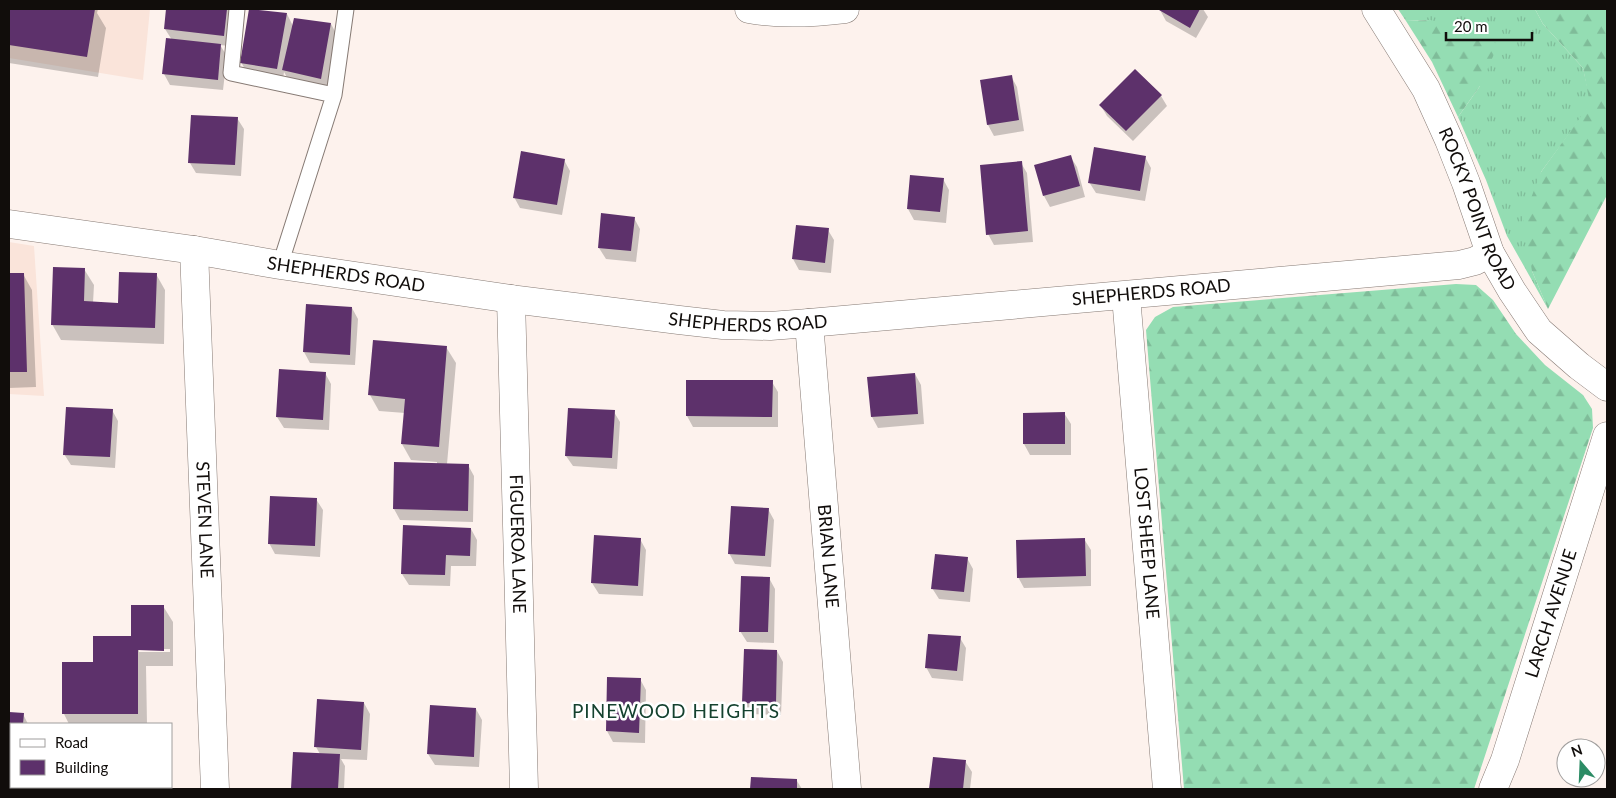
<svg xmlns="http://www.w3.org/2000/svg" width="1616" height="798" font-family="Lato,sans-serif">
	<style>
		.built { fill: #fae4da }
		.grass { fill: url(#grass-tufts) }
		.forest { fill: url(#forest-firs) }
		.shadow { fill: #0003; fill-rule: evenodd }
		.building { fill: #5d316b }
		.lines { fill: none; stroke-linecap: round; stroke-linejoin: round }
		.lane-casing { stroke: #867a74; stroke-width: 17 }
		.street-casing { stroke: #867a74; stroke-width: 29 }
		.lane { stroke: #fff; stroke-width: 15 }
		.street { stroke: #fff; stroke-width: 28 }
		.labels { text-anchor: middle; stroke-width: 5; stroke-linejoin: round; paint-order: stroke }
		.street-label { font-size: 18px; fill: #110d0b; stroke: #fff }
		.neighbourhood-label { font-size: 19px; letter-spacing: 1px; fill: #15422f; stroke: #fff }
	</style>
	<defs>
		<pattern id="grass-tufts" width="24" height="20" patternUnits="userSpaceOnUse" patternTransform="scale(1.25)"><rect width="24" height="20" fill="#94ddb3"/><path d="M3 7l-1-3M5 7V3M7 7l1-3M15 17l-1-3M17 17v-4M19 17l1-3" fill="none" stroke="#7fbc99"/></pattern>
		<pattern id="forest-firs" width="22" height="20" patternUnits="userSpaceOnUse" patternTransform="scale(1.25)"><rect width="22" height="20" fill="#94ddb3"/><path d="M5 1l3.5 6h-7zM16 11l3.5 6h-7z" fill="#7fbc99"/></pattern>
	</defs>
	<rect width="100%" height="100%" fill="#fdf2ed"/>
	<path class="built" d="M9,9H150L143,80L9,58Z
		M9,242L34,246L44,396L9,394Z"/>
	<path class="grass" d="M1398,9H1535L1543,24L1583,68L1591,104L1541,172L1532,271L1548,309L1507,236L1486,180L1458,117L1480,86L1430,20L1406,21Z"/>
	<path class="forest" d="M1535,9H1607V195L1548,309L1532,271L1523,219L1541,172L1590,104L1583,68L1543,24Z
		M1430,20L1476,29L1498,45L1480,86L1458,117L1432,62L1406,21Z
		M1456,284L1476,285L1493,300L1516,334L1545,365L1583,395L1592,409L1593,428L1474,789H1184L1146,330L1155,317L1173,307Z"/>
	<path class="shadow" d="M9,9H98L97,13L106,28L98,77L9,63Z
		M167,9H230L229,46L220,45L227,56L223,90L170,85L164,74L172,40L165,29Z
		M1161,9H1203L1208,17L1196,38L1166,21L1160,10Z
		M287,14L293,26L331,24L337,35L327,89L289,81L284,72L283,79L247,73L241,62Z
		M1011,76L1017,87L1024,131L994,136L988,125L981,81Z
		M1161,96L1167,106L1133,141L1107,116L1101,106Z
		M237,118L244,129L241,176L196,173L190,163Z
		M1070,156L1077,167L1085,197L1050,207L1044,196Z
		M1145,157L1151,168L1145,201L1096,193L1089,182Z
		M564,160L570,171L562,215L520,208L514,197Z
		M1021,163L1027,173L1033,242L994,245L988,234Z
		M943,179L949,190L946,223L914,220L908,209Z
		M634,218L640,229L636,262L606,259L599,248Z
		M828,230L834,240L831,273L799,270L793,259Z
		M84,269L94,285L93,303L119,304L156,274L165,290L164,344L61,340L52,324Z
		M9,274H23L32,290L36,387L9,388Z
		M352,308L358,319L355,365L310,363L304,352Z
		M374,341L446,347L456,363L447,464L468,465L474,476L473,522L400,520L394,509L437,464V462L411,460L402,444L405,413L379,411L370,395Z
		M325,373L331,384L329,430L284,428L277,417Z
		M915,374L921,385L924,424L878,428L872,417L869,378Z
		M772,382L778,392V427H693L687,416Z
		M112,410L118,421L115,468L71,465L64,454Z
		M614,412L620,422L617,469L573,466L566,456Z
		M1064,413L1071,424V455H1030L1024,444V414Z
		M316,499L323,510L320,557L275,554L269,543Z
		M768,509L774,520L771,567L735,564L729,553Z
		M471,529L477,540L476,566H451L450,586L409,585L402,574Z
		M640,539L646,550L643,596L599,594L592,583Z
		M1084,539L1091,550V586L1024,588L1018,577Z
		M967,558L973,569L970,602L939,599L932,588Z
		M769,578L775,589L774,643L747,642L740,631Z
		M163,606L173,622V666H146L147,724H69L64,714V663H94L132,637ZM139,649H170V652H139Z
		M960,638L966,648L963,681L932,678L926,667Z
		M777,651L783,662L781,715L750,714L744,703Z
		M640,679L646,690L645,743L613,742L607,731Z
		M364,703L370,714L367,760L341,759L345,766L344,789H292L294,753L320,754L316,747Z
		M476,709L482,720L479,767L435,765L428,754Z
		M9,714H23L28,724H11V768H9Z
		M934,758L965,761L972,772L970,789H931Z
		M752,778L797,781L802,789H751Z"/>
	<path class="building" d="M9,9H95L87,57L9,45Z
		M166,9H227L224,36L164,29Z
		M249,9L287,13L277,69L240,63Z
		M1159,9H1200L1190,28L1159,10Z
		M294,18L331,23L321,79L282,70Z
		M166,38L221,44L218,80L162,74Z
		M1135,69L1162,95L1126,131L1099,105Z
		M1012,75L1019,120L987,125L980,80Z
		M191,115L238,117L235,165L188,163Z
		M1094,147L1146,156L1140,191L1088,183Z
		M521,151L565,159L557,205L513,198Z
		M1071,155L1080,186L1043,196L1034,165Z
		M1022,161L1028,231L986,235L980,165Z
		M910,175L944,178L940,212L907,209Z
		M601,213L635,217L631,251L598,248Z
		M796,225L829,228L825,263L792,259Z
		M53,267L85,268L84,301L118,303L119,272L157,273L155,328L51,325Z
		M9,273H24L27,372H9Z
		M306,304L352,307L350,355L303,352Z
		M373,340L447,346L439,447L401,444L405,399L368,395Z
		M279,369L326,372L323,420L276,417Z
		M915,373L918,414L871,417L867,377Z
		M686,380H773L772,417L686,416Z
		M66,407L113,409L110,457L63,455Z
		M568,408L615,410L612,458L565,456Z
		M1065,412V444H1023V413Z
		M394,462L469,464L468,511L393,509Z
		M270,496L317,498L315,546L268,544Z
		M731,506L769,508L765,556L728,554Z
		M403,525L471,528L470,556L446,555L445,575L401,574Z
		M594,535L641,538L638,586L591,583Z
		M1085,538L1086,576L1017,578L1016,540Z
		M935,554L968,557L964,592L931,589Z
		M741,576L770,577L768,632H739Z
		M131,605H164V651L138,650V714H62V662H93V636H131Z
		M928,634L961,636L957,671L925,668Z
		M744,649L777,650L776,704L742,703Z
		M607,677L641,678L639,733L606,731Z
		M317,699L364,702L361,750L314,747Z
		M430,705L476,708L474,757L427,754Z
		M9,712L24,713L23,724H11V758H9Z
		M293,752L340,754L338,789H291Z
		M933,757L966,760L963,789H929Z
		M751,777L797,779V789H750Z"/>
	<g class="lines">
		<defs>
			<path id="lane" d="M237,9L231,73L334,95L346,9
				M280,265L334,95"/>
			<g id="street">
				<path d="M749,9C781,15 813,13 845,9"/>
				<path id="s1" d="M1376,9L1426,89L1449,140L1466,183L1490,253L1512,291L1539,331L1579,366L1607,387"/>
				<path id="s2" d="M9,224L194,250L280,265L511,299L679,320L723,325L770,326L809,323L1459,265L1475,261L1490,253"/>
				<path id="s3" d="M194,250L215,789"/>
				<path id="s4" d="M1126,296L1167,789"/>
				<path id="s5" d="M511,299L524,789"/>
				<path id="s6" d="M809,323L847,789"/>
				<path id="s7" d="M1493,789L1505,760L1607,436"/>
			</g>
		</defs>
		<use href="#lane" class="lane-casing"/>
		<use href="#street" class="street-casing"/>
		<use href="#lane" class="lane"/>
		<use href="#street" class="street"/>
	</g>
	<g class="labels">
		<g class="street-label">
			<text dy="6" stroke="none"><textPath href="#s1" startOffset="225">ROCKY POINT ROAD</textPath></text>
			<text dy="6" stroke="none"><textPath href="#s2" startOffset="341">SHEPHERDS ROAD</textPath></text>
			<text dy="6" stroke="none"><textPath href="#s2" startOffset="1151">SHEPHERDS ROAD</textPath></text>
			<text dy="6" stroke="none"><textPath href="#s2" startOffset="746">SHEPHERDS ROAD</textPath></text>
			<text dy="6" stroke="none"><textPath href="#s3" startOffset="270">STEVEN LANE</textPath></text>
			<text dy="6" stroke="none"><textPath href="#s4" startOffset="248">LOST SHEEP LANE</textPath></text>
			<text dy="6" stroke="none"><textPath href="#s5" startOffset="245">FIGUEROA LANE</textPath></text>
			<text dy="6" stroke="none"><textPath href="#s6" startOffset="234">BRIAN LANE</textPath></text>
			<text dy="6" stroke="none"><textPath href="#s7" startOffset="185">LARCH AVENUE</textPath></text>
		</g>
		<g class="neighbourhood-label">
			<text x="676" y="718">PINEWOOD HEIGHTS</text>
		</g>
	</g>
	<rect width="1616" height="798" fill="none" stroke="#110d0b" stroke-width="20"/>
	<rect x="10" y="723" width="162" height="65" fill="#ffffff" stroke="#a09e9d"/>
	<rect x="20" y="739" width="25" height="8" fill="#ffffff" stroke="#a09e9d"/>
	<text x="55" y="748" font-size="15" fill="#110d0b">Road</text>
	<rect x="20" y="760" width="25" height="15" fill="#5d316b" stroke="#a09e9d"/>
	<text x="55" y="773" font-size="15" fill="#110d0b">Building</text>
	<g transform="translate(1581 763) rotate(341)"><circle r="24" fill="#ffffff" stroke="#a09e9d"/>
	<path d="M0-4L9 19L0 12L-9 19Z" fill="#2c8c65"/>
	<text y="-8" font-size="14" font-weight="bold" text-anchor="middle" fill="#110d0b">N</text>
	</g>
	<path d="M1446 32v8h86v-8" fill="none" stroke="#110d0b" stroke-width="2.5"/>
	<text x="1454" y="32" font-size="15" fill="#110d0b" stroke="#ffffff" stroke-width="4" paint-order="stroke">20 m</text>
</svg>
